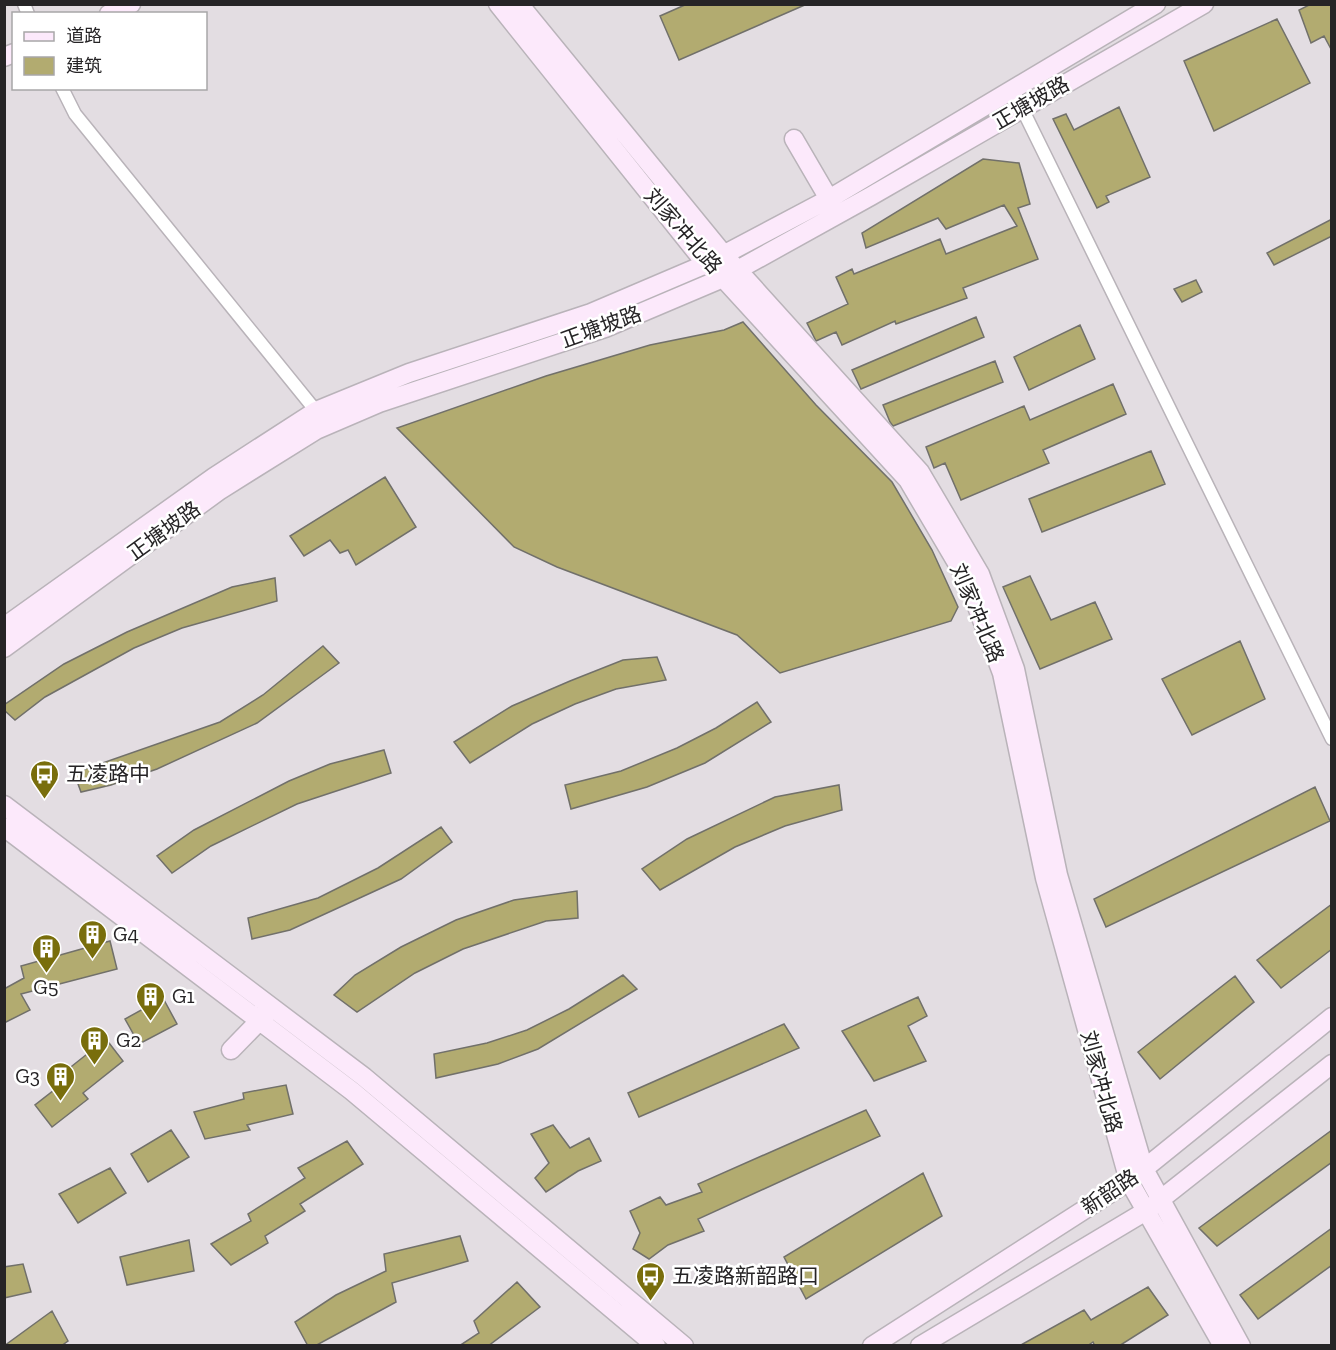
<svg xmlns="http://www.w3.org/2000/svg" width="1336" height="1350" font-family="'Zilla Slab','Noto Sans SC',serif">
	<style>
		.building { fill: #b2ab70; stroke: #71706a; stroke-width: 1.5 }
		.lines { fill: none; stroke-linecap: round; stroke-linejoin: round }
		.street-casing { stroke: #b9b3b9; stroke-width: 15 }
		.secondary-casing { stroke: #b9b3b9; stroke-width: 21 }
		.street { stroke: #fff; stroke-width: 12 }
		.secondary { stroke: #fce9fb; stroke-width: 18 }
		.labels { text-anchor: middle; stroke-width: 5; stroke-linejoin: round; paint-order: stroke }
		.street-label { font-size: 21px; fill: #262426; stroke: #fff }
		.poi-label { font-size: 21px; fill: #262426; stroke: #fff; text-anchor: start }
	</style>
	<rect width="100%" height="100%" fill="#e3dde2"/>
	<path class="building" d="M687,4H807L679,60L660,16Z
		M1311,4H1332V51L1324,36L1311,43L1299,10Z
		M1277,19L1310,83L1214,131L1184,61Z
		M1119,107L1150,177L1106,196L1109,202L1097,208L1053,119L1066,114L1074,130Z
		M983,159L1019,163L1030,204L1018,208L1038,259L963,288L967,298L896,324L895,321L842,345L836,332L816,341L807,323L848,304L836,277L852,269L854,274L940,239L946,254L1017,226L1004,205L946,229L938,218L866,248L862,233Z
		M1332,219V236L1274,265L1267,253Z
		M1196,280L1202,292L1182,302L1174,289Z
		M976,317L984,337L861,389L852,370Z
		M743,322L816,405L892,482L932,550L958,607L951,621L780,673L737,635L557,567L514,547L397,428L546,376L650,345L724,330Z
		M1080,325L1095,359L1029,390L1014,357Z
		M995,361L1003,382L893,426L890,422L883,405Z
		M1113,384L1126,414L1043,450L1049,463L961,500L945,463L934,468L926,447L1024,406L1030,420Z
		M1151,451L1165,484L1042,532L1029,499Z
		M385,477L416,527L356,565L348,550L340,553L330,540L304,556L290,536Z
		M1030,576L1051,620L1095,602L1112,639L1040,669L1003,587Z
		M275,578L277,601L182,628L134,648L45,697L15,720L4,710V705L64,664L127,632L232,587Z
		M1240,641L1265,699L1192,735L1162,679Z
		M323,646L339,663L257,723L157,769L111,785L81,792L74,773L220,722L263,695Z
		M657,657L666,680L616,689L575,704L532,724L470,763L454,742L512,706L570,681L623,660Z
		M757,702L771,722L705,763L647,787L571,809L565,785L621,771L677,748L716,728Z
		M384,750L391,773L297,804L211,846L172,873L157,856L194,830L289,781L330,764Z
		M839,785L842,810L785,826L735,847L660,890L642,869L687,839L775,797Z
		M1315,787L1330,821L1106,927L1094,899Z
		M441,827L452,842L401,879L290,930L252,939L248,918L318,898L378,868Z
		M577,891L578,918L546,921L463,949L415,973L357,1012L334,995L355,975L401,947L456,920L514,900Z
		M1332,904V949L1281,988L1257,960Z
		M110,941L117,969L21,994L30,1010L4,1023V989L24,978L21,966Z
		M623,975L637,989L538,1049L498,1064L436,1078L434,1054L487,1043L527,1030L569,1009Z
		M1235,976L1254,1002L1160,1079L1138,1052Z
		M918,997L927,1016L908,1026L926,1061L874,1081L842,1031Z
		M163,998L177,1024L139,1044L125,1019Z
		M784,1024L799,1048L639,1117L628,1093Z
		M106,1039L123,1061L83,1093L88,1099L52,1127L35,1105L72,1076L67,1070Z
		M286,1085L293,1114L247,1125L250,1130L205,1139L194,1112L244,1099L243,1093Z
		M866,1110L880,1136L698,1219L704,1231L668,1245L649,1259L633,1249L640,1233L630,1211L660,1197L666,1205L702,1192L698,1184Z
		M553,1125L570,1148L589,1138L601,1161L578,1171L546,1192L535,1178L549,1163L531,1134Z
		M171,1130L189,1157L148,1182L131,1154Z
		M1332,1130V1162L1217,1246L1199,1228Z
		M347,1141L363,1164L300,1204L305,1211L265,1236L268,1243L231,1265L211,1244L251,1221L248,1214L305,1178L298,1168Z
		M110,1168L126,1193L78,1223L59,1194Z
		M923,1173L942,1216L806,1299L784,1257Z
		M1332,1228V1265L1258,1319L1240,1295Z
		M460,1236L468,1261L392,1283L396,1302L315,1346H308L295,1322L336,1295L386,1271L384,1254Z
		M189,1240L194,1271L127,1285L120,1257Z
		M23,1264L31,1292L4,1298V1267Z
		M517,1282L540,1307L488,1346H459L479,1333L474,1321Z
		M1148,1287L1168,1315L1119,1346H1095L1093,1342L1087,1346H1019L1084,1310L1091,1320Z
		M52,1311L68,1341L61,1346H4Z"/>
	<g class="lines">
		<defs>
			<path id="street" d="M24,4L28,14
				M62,88L75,114L316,411
				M1013,90L1332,739"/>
			<path id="secondary" d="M498,4L706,264L723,278L908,480L967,580L1002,673L1045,878L1129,1181L1223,1346
				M519,4L724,255L920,472L980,574L1015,669L1058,875L1144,1169L1241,1346
				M109,14L131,4
				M4,57L14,53
				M794,139L829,199
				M4,627L214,477L316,411L409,373L591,313L706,264L829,199L1156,4
				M4,648L220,490L316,430L379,403L605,328L723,278L871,196L1204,4
				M4,805L364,1077L684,1346
				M4,827L352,1091L656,1346
				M231,1050L267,1013
				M872,1346L1129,1181L1332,1017
				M920,1346L1146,1211L1332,1064"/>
		</defs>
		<use href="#street" class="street-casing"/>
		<use href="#secondary" class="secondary-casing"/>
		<use href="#street" class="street"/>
		<use href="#secondary" class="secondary"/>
	</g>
	<defs>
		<symbol id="bus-pin" viewBox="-11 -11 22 30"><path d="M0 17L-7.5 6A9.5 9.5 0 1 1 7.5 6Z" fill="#796e0c" stroke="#fff"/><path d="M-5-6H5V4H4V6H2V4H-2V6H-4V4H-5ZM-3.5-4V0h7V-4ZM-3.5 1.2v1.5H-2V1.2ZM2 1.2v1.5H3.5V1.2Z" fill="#fff"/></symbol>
		<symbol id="building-pin" viewBox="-11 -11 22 30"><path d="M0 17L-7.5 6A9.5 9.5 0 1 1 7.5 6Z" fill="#796e0c" stroke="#fff"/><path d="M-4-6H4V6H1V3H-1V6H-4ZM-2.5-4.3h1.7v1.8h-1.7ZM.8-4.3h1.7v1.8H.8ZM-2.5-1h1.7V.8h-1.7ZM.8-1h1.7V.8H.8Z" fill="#fff"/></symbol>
	</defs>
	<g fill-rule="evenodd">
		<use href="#bus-pin" x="28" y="758" width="33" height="45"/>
		<use href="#building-pin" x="76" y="918" width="33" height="45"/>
		<use href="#building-pin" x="30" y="932" width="33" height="45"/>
		<use href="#building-pin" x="134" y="980" width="33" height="45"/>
		<use href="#building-pin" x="78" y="1024" width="33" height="45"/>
		<use href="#building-pin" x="44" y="1060" width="33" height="45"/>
		<use href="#bus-pin" x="634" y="1260" width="33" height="45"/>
	</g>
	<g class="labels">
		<g class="street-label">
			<text transform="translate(1031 103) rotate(-30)" y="7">正塘坡路</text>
			<text transform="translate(683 231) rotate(49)" y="7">刘家冲北路</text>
			<text transform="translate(601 327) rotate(-20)" y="7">正塘坡路</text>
			<text transform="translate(164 531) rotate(-36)" y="7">正塘坡路</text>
			<text transform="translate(977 613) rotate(67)" y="7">刘家冲北路</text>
			<text transform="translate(1101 1082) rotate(75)" y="7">刘家冲北路</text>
			<text transform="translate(1110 1192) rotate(-34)" y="7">新韶路</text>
		</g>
		<g class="poi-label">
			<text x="66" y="781">五凌路中</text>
			<text x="113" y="941">G4</text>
			<text x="46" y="994" text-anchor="middle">G5</text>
			<text x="172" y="1003">G1</text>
			<text x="116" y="1047">G2</text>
			<text x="40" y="1083" text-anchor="end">G3</text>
			<text x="672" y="1283">五凌路新韶路口</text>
		</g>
	</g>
	<rect width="1336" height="1350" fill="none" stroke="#262426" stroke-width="12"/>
	<rect x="12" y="12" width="195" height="78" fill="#ffffff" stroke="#a8a7a8" stroke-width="1.5"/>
	<rect x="24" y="32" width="30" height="9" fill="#fce9fb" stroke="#a8a7a8" stroke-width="1.5"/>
	<text x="66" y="42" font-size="18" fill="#262426">道路</text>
	<rect x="24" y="57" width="30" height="18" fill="#b2ab70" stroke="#a8a7a8" stroke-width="1.5"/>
	<text x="66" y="72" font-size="18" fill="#262426">建筑</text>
</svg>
